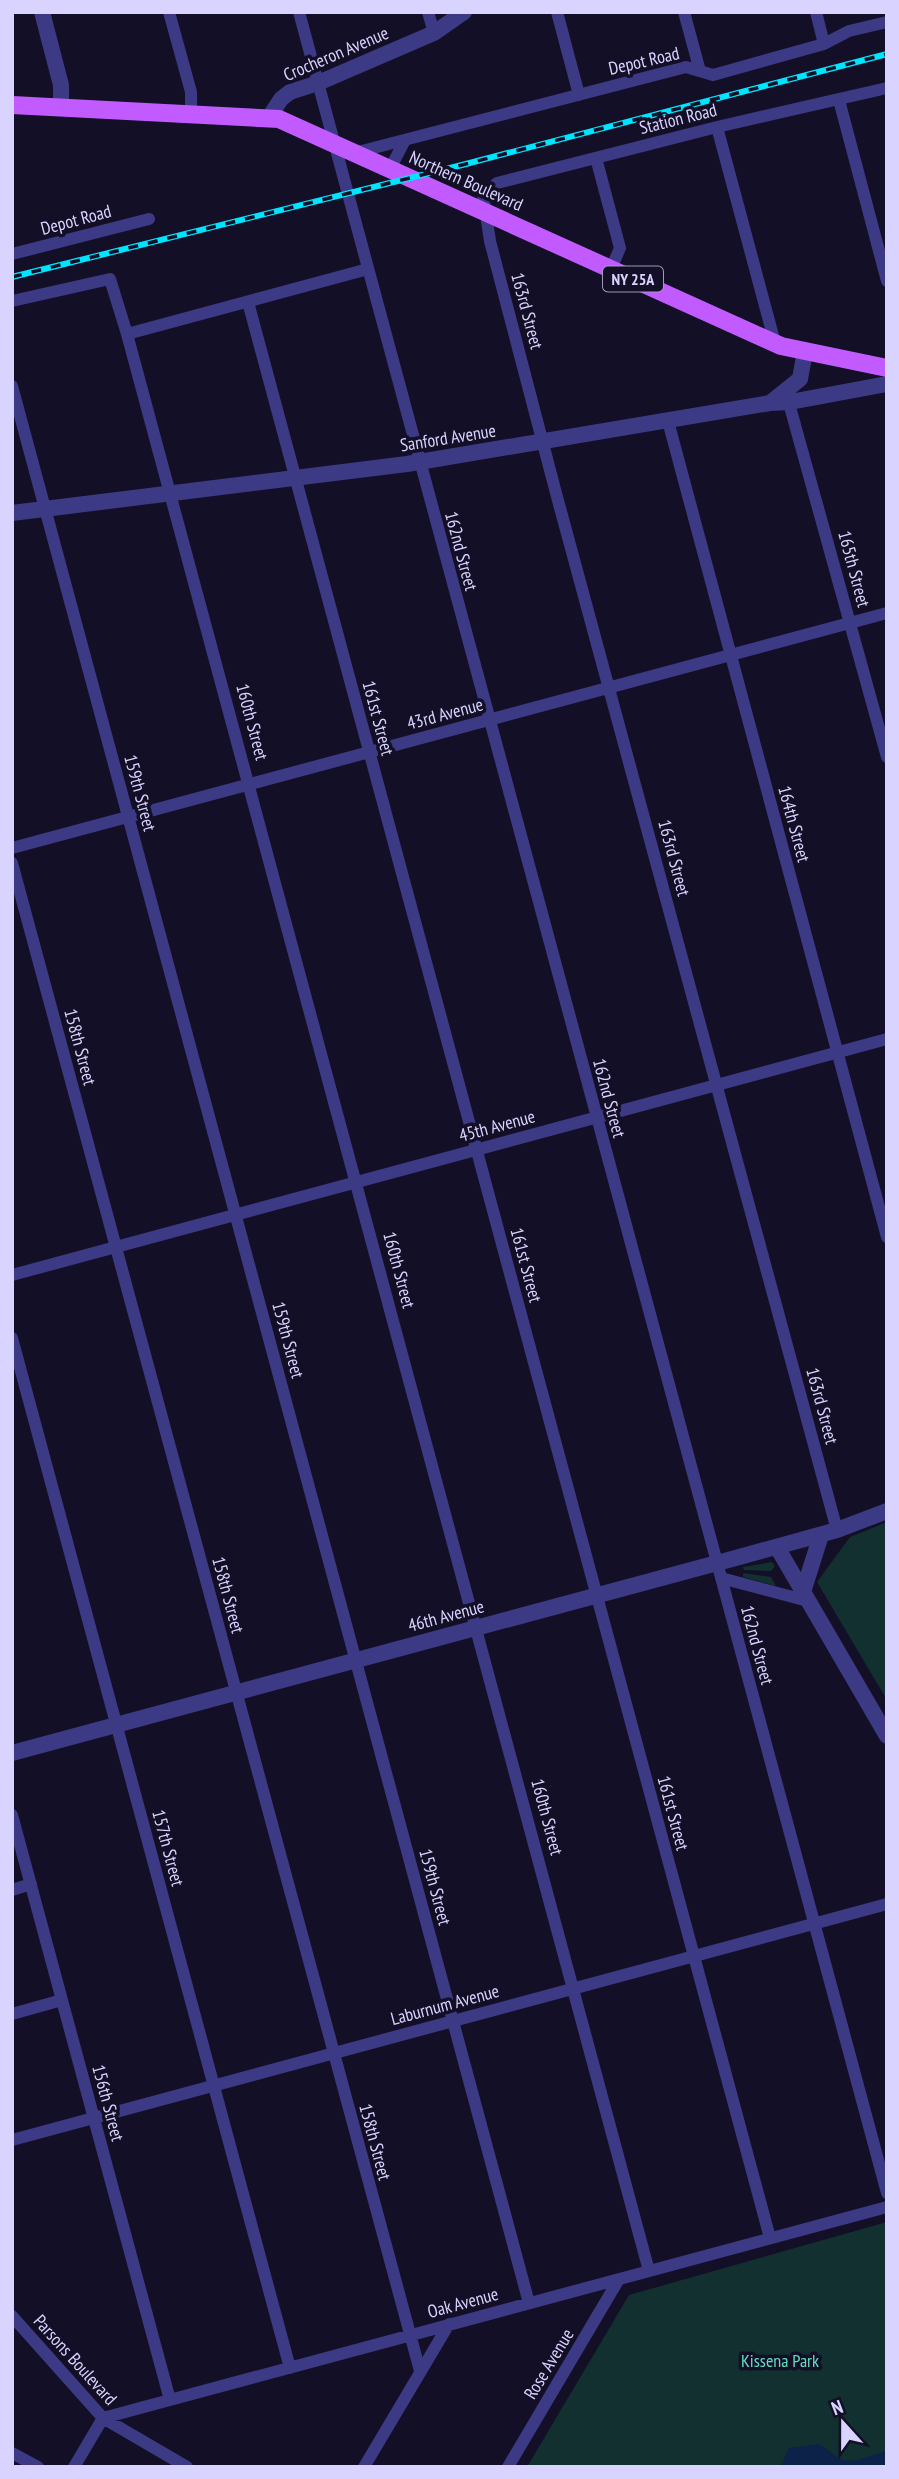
<svg xmlns="http://www.w3.org/2000/svg" width="899" height="2479" font-family="'PT Sans Narrow',sans-serif">
	<style>
		.green { fill: #12302f }
		.water { fill: #0c2248 }
		.lines { fill: none; stroke-linecap: round; stroke-linejoin: round }
		.minor { stroke: #3d3a85; stroke-width: 12 }
		.tertiary { stroke: #3d3a85; stroke-width: 16 }
		.primary { stroke: #c25bff; stroke-width: 18 }
		.rail-casing { stroke: #00e5ff; stroke-width: 6 }
		.rail { stroke: #130f26; stroke-width: 3.5; stroke-dasharray: 10; stroke-linecap: butt }
		.labels { text-anchor: middle; stroke-width: 7; stroke-linejoin: round; paint-order: stroke }
		.shield { fill: #130f26; stroke: #9e99be; stroke-width: 2 }
		.shield-label { font-size: 16px; font-weight: bold; fill: #d9d4ff }
		.street-label { font-size: 18px; fill: #d9d4ff; stroke: #130f26 }
		.park-label { font-size: 18px; fill: #5fe0c0; stroke: #130f26 }
	</style>
	<rect width="100%" height="100%" fill="#130f26"/>
	<path class="green" d="M887,1522V1700L817,1582L850,1537Z
		M772,1562L775,1566L771,1571L744,1570L743,1567Z
		M743,1573L771,1577L776,1586L743,1577Z
		M887,2222V2467H527L629,2295Z"/>
	<path class="water" d="M818,2444C827,2448 830,2452 837,2457C850,2466 873,2455 887,2450V2467H780L789,2448Z"/>
	<g class="lines">
		<path class="minor" d="M169,12L191,92V115
			M299,12L887,2193
			M428,12L434,33
			M557,12L579,95
			M684,12L700,71
			M816,12L824,44
			M839,100L887,281
			M717,127L775,343
			M354,153L686,67L713,75L824,44L849,31L887,22
			M596,158L620,248L611,269
			M390,169L405,140
			M12,254L149,219
			M12,301L110,279L127,334L649,2271
			M248,302L770,2238
			M127,334L368,269
			M12,386L529,2303
			M787,396L887,757
			M668,421L887,1237
			M12,848L887,613
			M12,863L420,2371
			M12,1275L887,1039
			M12,1338L290,2368
			M837,1530L556,493L490,241L483,195L497,183L717,127L887,88
			M721,1578L808,1601
			M12,1815L170,2400
			M12,1890L31,1884
			M12,2014L62,2000
			M12,2140L887,1904
			M12,2316L103,2418L187,2467
			M12,2453L38,2467
			M74,2467L103,2418L887,2207
			M364,2467L449,2324
			M508,2467L619,2279"/>
		<path class="tertiary" d="M42,12L61,85V108
			M268,119L281,99L290,92L318,83L434,33L464,12
			M770,403L800,379L805,351
			M12,513L407,464L770,403L790,402L887,384
			M777,1547L887,1736
			M803,1592L821,1535
			M12,1753L732,1559L837,1530L887,1511"/>
		<path class="primary" d="M12,105L279,119L781,346L887,368"/>
		<defs>
			<path id="rail" d="M12,277L462,165L887,54"/>
		</defs>
		<use href="#rail" class="rail-casing"/>
		<use href="#rail" class="rail"/>
	</g>
	<g class="labels">
		<rect class="shield" x="603" y="266.5" width="60" height="25" rx="5"/>
		<g class="shield-label">
			<text x="633" y="285">NY 25A</text>
		</g>
		<g class="street-label">
			<text transform="translate(336 54) rotate(-23)" y="6">Crocheron Avenue</text>
			<text transform="translate(644 61) rotate(-13)" y="6">Depot Road</text>
			<text transform="translate(678 119) rotate(-14)" y="6">Station Road</text>
			<text transform="translate(466 181) rotate(24)" y="6">Northern Boulevard</text>
			<text transform="translate(76 220) rotate(-15)" y="6">Depot Road</text>
			<text transform="translate(527 311) rotate(75)" y="6">163rd Street</text>
			<text transform="translate(448 438) rotate(-9)" y="6">Sanford Avenue</text>
			<text transform="translate(461 551) rotate(75)" y="6">162nd Street</text>
			<text transform="translate(854 569) rotate(75)" y="6">165th Street</text>
			<text transform="translate(445 714) rotate(-15)" y="6">43rd Avenue</text>
			<text transform="translate(378 718) rotate(75)" y="6">161st Street</text>
			<text transform="translate(252 722) rotate(75)" y="6">160th Street</text>
			<text transform="translate(140 793) rotate(75)" y="6">159th Street</text>
			<text transform="translate(794 824) rotate(75)" y="6">164th Street</text>
			<text transform="translate(674 858) rotate(75)" y="6">163rd Street</text>
			<text transform="translate(80 1047) rotate(75)" y="6">158th Street</text>
			<text transform="translate(609 1098) rotate(75)" y="6">162nd Street</text>
			<text transform="translate(497 1126) rotate(-15)" y="6">45th Avenue</text>
			<text transform="translate(526 1265) rotate(75)" y="6">161st Street</text>
			<text transform="translate(399 1270) rotate(75)" y="6">160th Street</text>
			<text transform="translate(288 1340) rotate(75)" y="6">159th Street</text>
			<text transform="translate(822 1406) rotate(75)" y="6">163rd Street</text>
			<text transform="translate(228 1595) rotate(75)" y="6">158th Street</text>
			<text transform="translate(446 1616) rotate(-15)" y="6">46th Avenue</text>
			<text transform="translate(757 1645) rotate(75)" y="6">162nd Street</text>
			<text transform="translate(673 1813) rotate(75)" y="6">161st Street</text>
			<text transform="translate(547 1817) rotate(75)" y="6">160th Street</text>
			<text transform="translate(168 1848) rotate(75)" y="6">157th Street</text>
			<text transform="translate(435 1887) rotate(75)" y="6">159th Street</text>
			<text transform="translate(445 2005) rotate(-15)" y="6">Laburnum Avenue</text>
			<text transform="translate(108 2103) rotate(75)" y="6">156th Street</text>
			<text transform="translate(375 2142) rotate(75)" y="6">158th Street</text>
			<text transform="translate(463 2303) rotate(-15)" y="6">Oak Avenue</text>
			<text transform="translate(75 2360) rotate(48)" y="6">Parsons Boulevard</text>
			<text transform="translate(549 2364) rotate(-59)" y="6">Rose Avenue</text>
		</g>
		<g class="park-label">
			<text x="780" y="2367">Kissena Park</text>
		</g>
	</g>
	<rect width="899" height="2479" fill="none" stroke="#d9d4ff" stroke-width="28"/>
	<g transform="translate(843 2423) rotate(339)" stroke="#130f26" stroke-width="5" paint-order="stroke">
	<path d="M0-5L12 26L0 18L-12 26Z" fill="#d9d4ff"/>
	<text y="-10" font-size="19" font-weight="bold" text-anchor="middle" fill="#d9d4ff">N</text>
	</g>
</svg>
